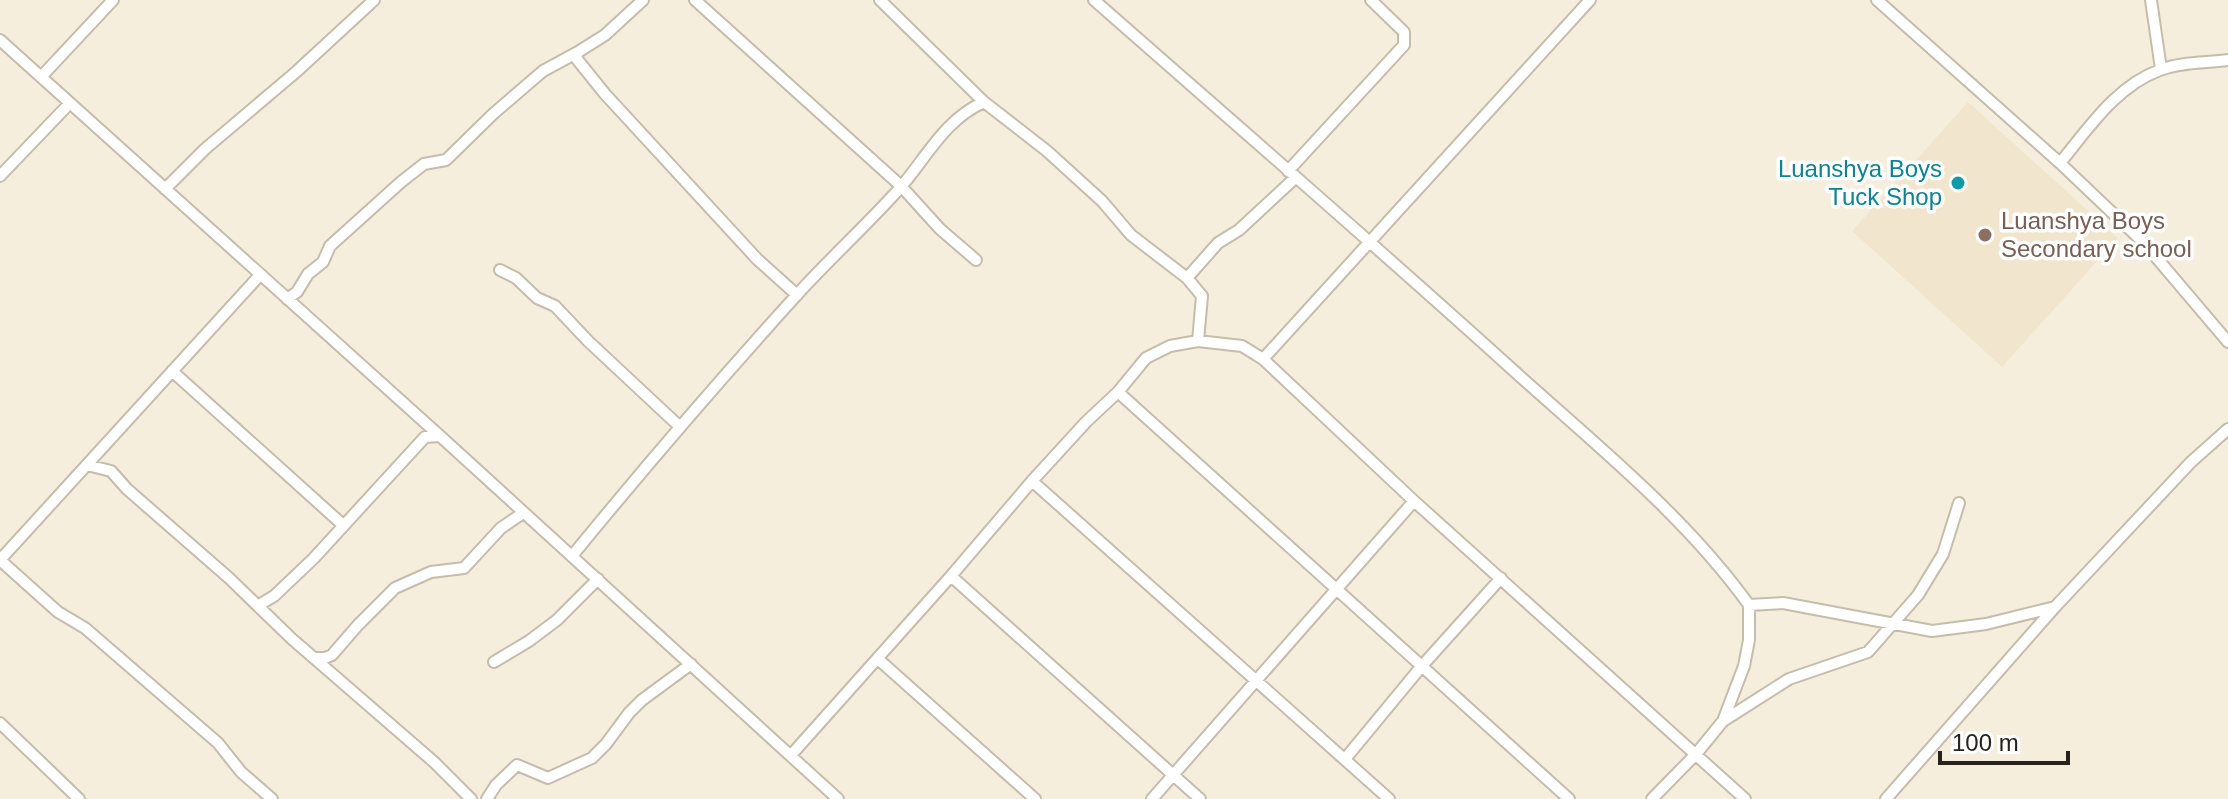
<svg xmlns="http://www.w3.org/2000/svg" width="2228" height="799" font-family="Arial,sans-serif">
	<style>
		.built { fill: #f1e6cd }
		.lines { fill: none; stroke-linecap: round; stroke-linejoin: round }
		.minor-casing { stroke: #c5bdac; stroke-width: 14 }
		.minor { stroke: #fff; stroke-width: 10 }
		.culture-dot { fill: #0f9aa8; stroke: #fff; stroke-width: 3 }
		.education-dot { fill: #8d6e63; stroke: #fff; stroke-width: 3 }
		.labels { text-anchor: middle; stroke-width: 7; stroke-linejoin: round; paint-order: stroke }
		.culture-label { font-size: 24px; fill: #0d838f; stroke: #fff; text-anchor: end }
		.education-label { font-size: 24px; fill: #785e54; stroke: #fff; text-anchor: start }
	</style>
	<rect width="100%" height="100%" fill="#f6eedd"/>
	<path class="built" d="M1968,102L2118,238L2002,367L1852,231Z"/>
	<g class="lines">
		<defs>
			<path id="minor" d="M643,0L605,35L578,52L576,58L605,94L757,259L797,295
				M695,0L901,186L940,229L976,260
				M880,0L984,102L1047,151L1102,201L1131,235L1187,278L1202,296L1198,341
				M1094,0C1234,123 1375,245 1513,370C1596,445 1684,515 1749,605L1783,603L1932,631L1986,624L2055,607
				M1877,0L2060,163L2144,243L2228,342
				M2151,0L2161,69
				M0,40L440,436
				M41,77L113,0
				M2060,163C2088,129 2116,86 2160,70C2180,62 2207,63 2228,60
				M1288,171L1404,45V32L1371,0
				M0,176L70,103
				M165,189L205,149L296,72L374,0
				M500,270L516,278L537,298L555,306L588,341L679,426
				M260,275L0,560L58,612L85,628L218,743L241,772L272,799
				M1187,278L1218,243L1239,230L1295,178
				M287,299L297,292L308,274L323,262L330,246L401,182L424,164L446,160L493,114L543,71L578,52
				M1263,359L1590,0
				M172,371L343,525
				M1118,392L1569,799
				M87,465L111,471L127,489L229,578L292,639L434,762L471,799
				M1032,481L1389,799
				M572,556C644,468 718,382 794,298C828,260 866,226 900,188C927,157 944,120 984,102
				M951,576L1200,799
				M259,605L274,596L314,558L425,437L440,436L838,799
				M314,658H325L332,655L358,625L395,588L431,572L464,568L501,528L523,513
				M878,659L1035,799
				M494,662L529,641L557,620L598,579
				M1723,721L1789,679L1868,652L1918,595L1943,554L1959,503
				M0,723L79,799
				M792,754L951,576L1032,481L1086,422L1118,392L1146,358L1170,346L1198,341L1242,346L1263,359L1414,501L1745,799
				M1345,759L1421,667L1501,578
				M487,799L496,785L517,765L548,778L592,758L606,744L629,713L642,700L691,664
				M1152,799L1414,501
				M1652,799L1696,754L1723,721L1744,666L1749,640V605
				M1886,799L2055,607L2191,462L2228,429"/>
		</defs>
		<use href="#minor" class="minor-casing"/>
		<use href="#minor" class="minor"/>
	</g>
	<circle class="culture-dot" cx="1958" cy="183" r="8"/>
	<circle class="education-dot" cx="1985" cy="235" r="8"/>
	<g class="labels">
		<g class="culture-label">
			<text x="1942" y="177">Luanshya Boys<tspan x="1942" dy="28">Tuck Shop</tspan></text>
		</g>
		<g class="education-label">
			<text x="2001" y="229">Luanshya Boys<tspan x="2001" dy="28">Secondary school</tspan></text>
		</g>
	</g>
	<path d="M1940 751v12h128v-12" fill="none" stroke="#26231d" stroke-width="4"/>
	<text x="1952" y="751" font-size="24" fill="#26231d" stroke="#ffffff" stroke-width="6" paint-order="stroke">100 m</text>
</svg>
